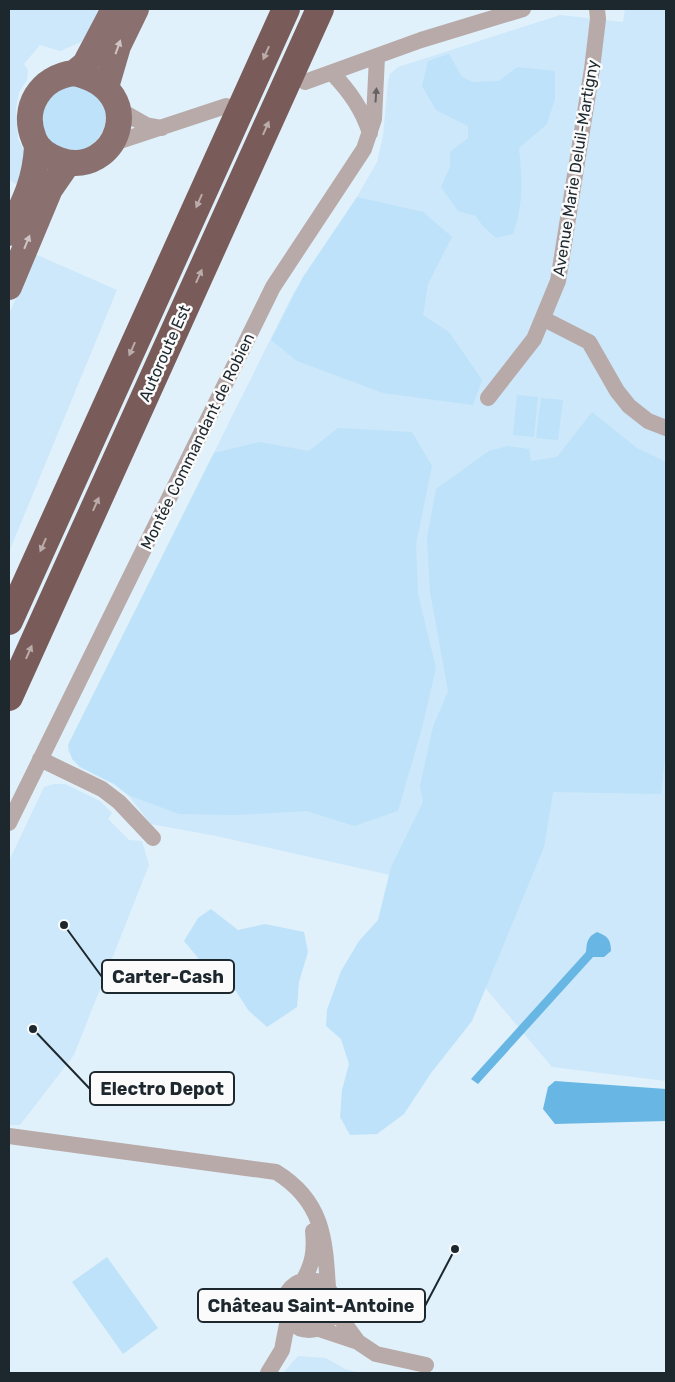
<svg xmlns="http://www.w3.org/2000/svg" width="675" height="1382" font-family="Rubik,sans-serif">
	<style>
		.built { fill: #cde8fa }
		.green { fill: #bde2f9 }
		.water { fill: #68b6e3 }
		.lines { fill: none; stroke-linecap: round; stroke-linejoin: round }
		.minor { stroke: #b8aaa8; stroke-width: 16 }
		.primary { stroke: #8a716f; stroke-width: 26 }
		.motorway { stroke: #795c5a; stroke-width: 28 }
		.oneway { fill: #cec4c3 }
		.oneway2 { fill: #baacaa }
		.oneway3 { fill: #636265 }
		.labels { text-anchor: middle; stroke-width: 5; stroke-linejoin: round; paint-order: stroke }
		.street-label { font-size: 16px; fill: #1d272e; stroke: #fbfbfb }
		.leader { fill: none; stroke: #1d272e; stroke-width: 2 }
		.callout-dot { fill: #1d272e; stroke: #fbfbfb; stroke-width: 2 }
		.callout { fill: #fbfbfb; stroke: #1d272e; stroke-width: 2 }
		.callout-label { font-size: 18px; text-anchor: middle; font-weight: bold; fill: #1d272e }
	</style>
	<rect width="100%" height="100%" fill="#e0f1fb"/>
	<path class="built" d="M9,9H103L81,42L60,51L40,45L24,64L28,70L27,80L19,92L16,108L18,139L27,156L19,186L9,180Z
		M625,9H666V1081L552,1067L390,875L216,836L151,824L128,795L114,784L80,767L68,751V745L294,292L357,197L377,162L383,136L388,81L390,74L398,67L560,15L623,22Z
		M35,254L117,290L9,552V314Z
		M54,784H65L100,801L112,813L108,819L129,840L142,841L149,865L74,1055L20,1125H9V861L44,787Z
		M298,1356L326,1358L345,1369L361,1373H283Z"/>
	<path class="green" d="M449,54L462,77L473,82L499,81L517,67L555,71V99L547,124L519,148C522,178 524,204 513,234L496,238L482,225L476,216L458,211L441,187L450,167V152L468,138V126L436,110L422,86L428,61Z
		M61,86C67,86 78,84 84,87C89,90 98,97 101,102C113,118 101,144 83,149C78,151 70,149 65,149C40,147 41,122 41,104Z
		M357,197L423,212L452,237L428,284L423,315L449,332L482,380L473,405L383,393L297,361L271,340L303,277Z
		M517,395L538,397L534,437L513,435Z
		M541,398L563,400L558,440L536,438Z
		M592,412L637,448L666,462V748L661,794L553,792L544,847L472,1021L431,1073L404,1114L377,1134L350,1135L340,1117L342,1090L349,1064L341,1039L326,1026L327,1010L341,971L359,941L378,920L391,867L423,802L420,786L433,727L448,691L430,592L427,538L436,489L489,451L508,446L529,449L531,461L557,457Z
		M338,428L412,432L432,466L416,544L418,594L436,668L422,728L398,811L354,826L307,811L237,815L179,814L128,795L114,784L80,767L72,759L68,745L214,453L259,442L309,451Z
		M211,909L238,930L265,924L304,932L308,952L299,982L297,1007L267,1027L248,1010L236,991L209,986L198,958L184,941L198,918Z
		M107,1257L158,1328L123,1354L72,1282Z"/>
	<path class="water" d="M597,932C607,936 611,939 611,951L604,957H593L478,1084L471,1079L586,952C587,942 587,937 597,932Z
		M555,1081L666,1089V1121L555,1124L543,1109L548,1087Z"/>
	<g class="lines">
		<path class="minor" d="M333,74C350,92 362,109 370,133
			M305,82L421,40L523,9
			M118,109L146,125L162,128
			M111,144L226,106
			M544,319L589,342L617,391L629,406L648,421L666,428
			M488,398L534,339L558,281L592,69L598,19L597,9
			M40,759L102,789L119,802L153,838
			M9,823L273,287L364,149L374,119L377,57
			M9,1136L276,1172C323,1201 325,1238 328,1288
			M284 1305a25 25 0 1 1 50 0a25 25 0 1 1-50 0Z
			M303,1281C313,1263 315,1251 313,1231
			M334,1309L358,1342
			M319,1329L358,1342L376,1354L426,1365
			M268,1373L282,1350L288,1319"/>
		<path class="primary" d="M74,73C152,90 116,180 59,160C48,156 38,150 34,139C21,108 40,77 74,73Z
			M74,73L85,64L114,9
			M106,87L118,46L136,9
			M9,233C24,202 35,182 37,147
			M9,287L50,189L68,163"/>
		<path class="motorway" d="M9,621L286,9
			M9,697L320,9"/>
	</g>
	<defs><path id="oneway-solid" d="M-6-.8H1V-3.2L6.5 0L1 3.2V.8H-6Z" transform="scale(1.25)"/></defs>
	<g class="oneway">
		<use href="#oneway-solid" transform="translate(118 47) rotate(-70)"/>
		<use href="#oneway-solid" transform="translate(27 242) rotate(-68)"/>
	</g>
	<g class="oneway2">
		<use href="#oneway-solid" transform="translate(266 53) rotate(114)"/>
		<use href="#oneway-solid" transform="translate(266 128) rotate(-66)"/>
		<use href="#oneway-solid" transform="translate(199 201) rotate(114)"/>
		<use href="#oneway-solid" transform="translate(199 276) rotate(-66)"/>
		<use href="#oneway-solid" transform="translate(132 349) rotate(114)"/>
		<use href="#oneway-solid" transform="translate(96 504) rotate(-66)"/>
		<use href="#oneway-solid" transform="translate(43 545) rotate(114)"/>
		<use href="#oneway-solid" transform="translate(29 652) rotate(-66)"/>
	</g>
	<use class="oneway3" href="#oneway-solid" transform="translate(376 95) rotate(-86)"/>
	<g class="labels">
		<g class="street-label">
			<text transform="translate(575 168) rotate(-81)" y="6">Avenue Marie Deluil-Martigny</text>
			<text transform="translate(164 353) rotate(-66)" y="6">Autoroute Est</text>
			<text transform="translate(197 441) rotate(-64)" y="6">Montée Commandant de Robien</text>
		</g>
	</g>
	<path class="leader" d="M64 925L102 977M33 1029L90 1089M455 1249L425 1306"/>
	<g class="callout-dot">
		<circle cx="64" cy="925" r="5"/>
		<circle cx="33" cy="1029" r="5"/>
		<circle cx="455" cy="1249" r="5"/>
	</g>
	<g class="callout">
		<rect x="102" y="960" width="132" height="33" rx="5"/>
		<rect x="90" y="1072" width="144" height="33" rx="5"/>
		<rect x="198" y="1289" width="227" height="33" rx="5"/>
	</g>
	<g class="callout-label">
		<text x="168" y="983">Carter-Cash</text>
		<text x="162" y="1095">Electro Depot</text>
		<text x="311" y="1312">Château Saint-Antoine</text>
	</g>
	<rect width="675" height="1382" fill="none" stroke="#1d272e" stroke-width="20"/>
</svg>
